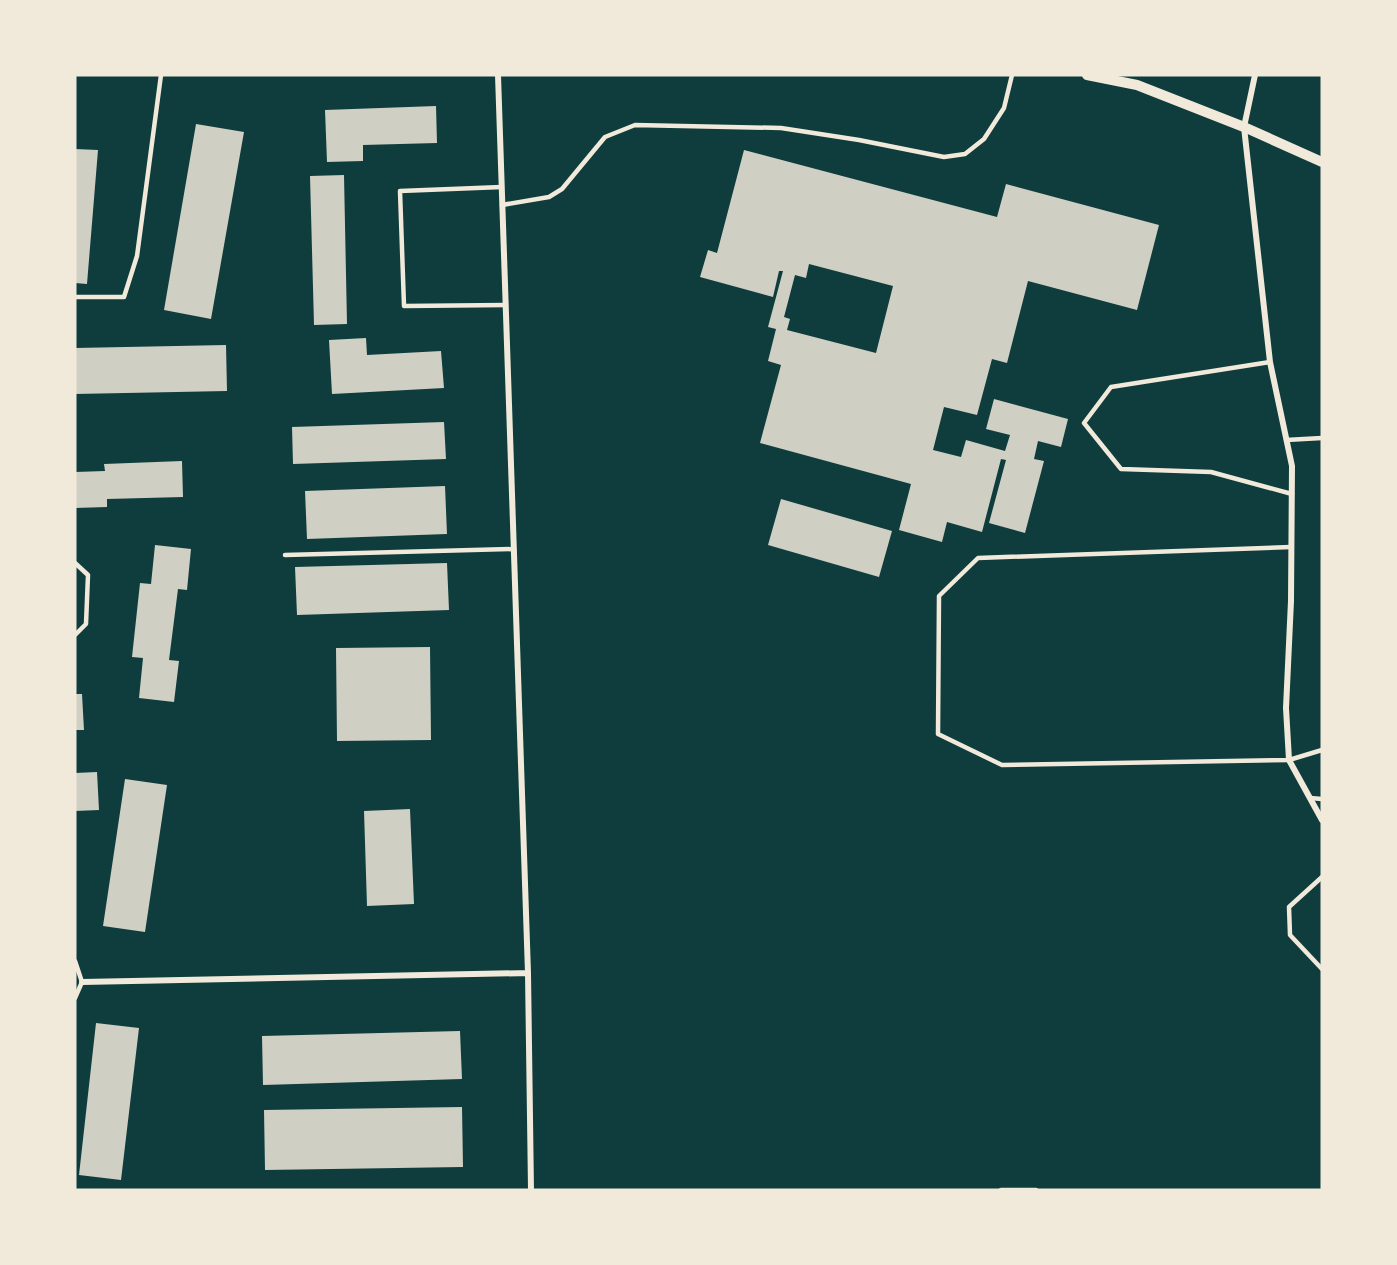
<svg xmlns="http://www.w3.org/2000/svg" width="1397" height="1265" font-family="'Roboto Condensed',sans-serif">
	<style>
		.building { fill: #cfcfc3; fill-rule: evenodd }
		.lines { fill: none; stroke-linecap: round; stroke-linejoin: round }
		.service { stroke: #f1e9da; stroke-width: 4.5 }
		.minor { stroke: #f1e9da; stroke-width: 6 }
		.tertiary { stroke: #f1e9da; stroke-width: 10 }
	</style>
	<rect width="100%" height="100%" fill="#0f3d3e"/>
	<path class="building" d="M436,106L437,143L363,145V161L327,162L325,110Z
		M196,124L244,132L211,319L164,310Z
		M75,149L98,150L87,284L75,283Z
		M744,150L997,217L1006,184L1159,225L1137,310L1028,281L1007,363L992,359L977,415L944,407L933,450L961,457L966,440L1005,451L1010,435L986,429L994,399L1068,419L1061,447L1038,441L1034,459L1044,461L1025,533L989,523L1006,460L1001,459L982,532L947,522L942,542L899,530L911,484L760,443L781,365L768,361L776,329L768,327L783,271H779L773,297L700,277L708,250L717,253ZM809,264L893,286L876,353L787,330L790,319L784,317L795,275L806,278Z
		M344,175L347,324L314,325L310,176Z
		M366,338L367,355L441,351L444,388L332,394L329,340Z
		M226,345L227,391L75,394V348Z
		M444,422L446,459L293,464L292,427Z
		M182,461L183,497L107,499V507L75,508V472L105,471L104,464Z
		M445,486L447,534L307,539L305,491Z
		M781,499L892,531L879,577L768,545Z
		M155,545L191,549L187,590L178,589L169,660L179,661L174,702L139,698L143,658L132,657L140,583L151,584Z
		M447,563L449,610L297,615L295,567Z
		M430,647L431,740L337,741L336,648Z
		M75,694H82L84,730H75Z
		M97,772L99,810L75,811V773Z
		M125,779L167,785L145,932L103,926Z
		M410,809L414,904L367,906L364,811Z
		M96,1023L139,1028L121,1180L79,1175Z
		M460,1031L462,1079L263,1085L262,1036Z
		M462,1107L463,1167L265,1170L264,1110Z"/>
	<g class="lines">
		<path class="service" d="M502,187L400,191L404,306L506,305
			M502,205L549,197L562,189L605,137L635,125L781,128L859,140L944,157L965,154L984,139L1004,108L1012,75
			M75,297H124L137,256L161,75
			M1270,362L1111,387L1084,423L1121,469L1211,472L1292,494
			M1286,440L1322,438
			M1291,547L978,558L939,596L938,734L1002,765L1289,760L1322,750
			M285,555L514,549
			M75,563L88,575L86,624L75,635
			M1310,798L1322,799
			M1322,877L1289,907L1290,935L1322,969
			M75,961L82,982L75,998
			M1001,1190H1036"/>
		<path class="minor" d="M498,75L528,973L531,1190
			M1255,75L1244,127L1270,362L1292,466L1291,601L1286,708L1289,760L1322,820
			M82,982L528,973"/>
		<path class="tertiary" d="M1087,75L1137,85L1244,127L1322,162"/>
	</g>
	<rect width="1397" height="1265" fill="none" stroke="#f1e9da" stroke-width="153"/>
</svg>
